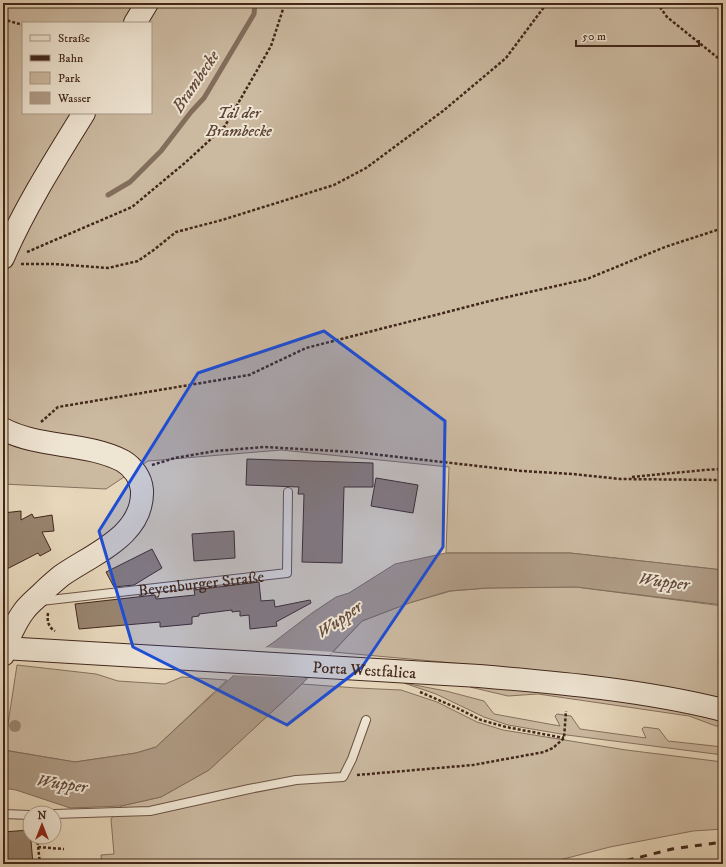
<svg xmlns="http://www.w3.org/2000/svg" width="726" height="867" font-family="'IM FELL DW Pica',serif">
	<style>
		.green { fill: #cbb9a0; stroke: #86705e; fill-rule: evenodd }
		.water { fill: #af9b85; stroke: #836d5b }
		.pier { fill: #e7d7bb }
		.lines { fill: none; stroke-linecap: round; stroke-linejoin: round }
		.stream { stroke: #836d5b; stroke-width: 5 }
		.building { fill: #98836e; stroke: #42271b }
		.lane-casing { stroke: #6b5343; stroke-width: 10 }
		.secondary-casing { stroke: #42271b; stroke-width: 24 }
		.path { stroke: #42271b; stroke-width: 2.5; stroke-dasharray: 3 2; stroke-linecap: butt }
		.lane { stroke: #efe5d3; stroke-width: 8 }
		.secondary { stroke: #efe5d3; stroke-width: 22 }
		.rail { stroke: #42271b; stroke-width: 3; stroke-dasharray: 7 7; stroke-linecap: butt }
		.tree { fill: #9b8672 }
		.marked { fill: #1d4ed8; fill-opacity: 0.2; stroke: #1d4ed8; stroke-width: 3; stroke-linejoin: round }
		.labels { text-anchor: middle; stroke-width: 4; stroke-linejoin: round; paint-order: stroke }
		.park-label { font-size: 16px; font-style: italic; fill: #5d4436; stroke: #efe5d3 }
		.street-label { font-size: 16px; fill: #42271b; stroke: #efe5d3 }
		.water-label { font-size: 17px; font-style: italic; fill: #634a3b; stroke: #efe5d3 }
	</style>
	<rect width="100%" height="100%" fill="#e7d7bb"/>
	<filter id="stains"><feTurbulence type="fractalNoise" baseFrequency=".005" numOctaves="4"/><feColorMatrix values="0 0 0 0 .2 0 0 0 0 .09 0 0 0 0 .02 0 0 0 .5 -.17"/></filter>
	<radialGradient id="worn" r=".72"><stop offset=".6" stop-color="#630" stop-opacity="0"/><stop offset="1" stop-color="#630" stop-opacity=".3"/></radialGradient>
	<path class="green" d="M3,3H709L723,13V570L570,553H446L449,467L281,450L269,451L148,461L106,489L3,484ZM23,23H151V113H23Z
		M576,587L723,606V700L552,672L333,652L362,621L409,603L451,591L488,588Z
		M17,665L96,674L118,681L165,684L182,677L227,680L156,747L136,753L75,762L4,750Z
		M404,683L446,691L484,701L494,714L560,726L555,716L557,714L571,716L580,729L646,738L642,729L644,727L659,729L668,741L723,747V755L567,735L508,725L484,717L436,694Z
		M302,684L357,688L401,690L437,702L477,722L503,730L626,750L723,762V829L693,831L610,847L544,864H102L101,855L114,854L111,819L121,806L161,797L209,770Z
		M471,685L603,697L723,719V726H716L689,716L538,694L508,696L470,687Z"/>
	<path class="water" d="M446,553H570L723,570V605L576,587L488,588L449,591L409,603L362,621L302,684L209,770L161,797L121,806L70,808L16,790L3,788V750L75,762L136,753L156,747L259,652L274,642L312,613L336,597L349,593L395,564Z"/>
	<path class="pier" d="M262,647L333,652L303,678L229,675Z"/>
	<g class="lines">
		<path class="stream" d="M108,195L130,182L161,151L191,112L204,98L254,14L255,3"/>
	</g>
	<path class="building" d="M247,459L373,463V487H344L342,563L302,562L304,494H298L299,487L246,485Z
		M376,478L418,485L413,513L371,506Z
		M21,511V520L32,514L34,518L52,515L54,531L42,532L51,550L40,556L38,553L3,571V513Z
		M234,531L235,558L194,561L192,534Z
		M152,549L162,568L134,585L114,587L106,572Z
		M259,582L261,601L274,600L275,607L310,600L311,603L276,622L277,626L250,629L249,615L240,616V611L232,612V610L199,614V616L192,617V624L160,627V622L79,629L75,604L155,595L156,599L195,595L194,590Z
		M30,830L33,864H3V832Z"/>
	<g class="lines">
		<defs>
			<g id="lane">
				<path id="s1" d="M41,601L287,573L288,492"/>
				<path d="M3,814L30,815"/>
				<path d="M54,814L150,811L249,789L296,780L343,777L352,759L366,720"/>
			</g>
			<g id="secondary">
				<path d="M135,23L147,3"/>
				<path d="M3,258C25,207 55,160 84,113"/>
				<path d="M3,429C38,448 87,442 123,461C133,467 141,478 142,490C144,536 92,554 61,576C55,581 49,586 43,592C37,598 29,604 24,611C17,620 5,644 3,655"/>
				<path id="s2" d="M3,648L479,676C561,683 643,690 723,710"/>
			</g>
		</defs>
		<use href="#lane" class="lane-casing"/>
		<use href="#secondary" class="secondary-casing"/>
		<path class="path" d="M657,3L667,17L723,62
			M3,18L9,21L23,25
			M27,252L132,207L186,162L225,126L271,46L285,3
			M21,264H54L108,268L138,261L155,249L176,232L222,220L334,185L366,168L443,111L506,58L547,3
			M41,422L58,407L249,375L306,348L490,301L587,279L665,247L720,229L723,226
			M152,465L175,458L215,451L264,447L354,452L522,471L573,474L620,479L723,480
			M632,477L704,470L723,469
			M48,613C47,621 48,627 55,631
			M420,692L457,708L481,720L506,727L564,738
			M357,775L473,765L544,752L553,748L564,738L566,711
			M37,837L40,864
			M38,847L64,849"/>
		<use href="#lane" class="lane"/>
		<use href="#secondary" class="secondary"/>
		<path class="rail" d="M613,864L672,849L723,842"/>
	</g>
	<circle class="tree" cx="15" cy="726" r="6"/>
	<path class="marked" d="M324,331L445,421L443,547L362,667L287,725L133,647L99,531L198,373Z"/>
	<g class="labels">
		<g class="park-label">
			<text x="239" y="118">Tal der<tspan x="239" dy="18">Brambecke</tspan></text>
		</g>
		<g class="street-label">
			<text dy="6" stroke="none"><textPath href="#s1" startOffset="161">Beyenburger Straße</textPath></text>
			<text dy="6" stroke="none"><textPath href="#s2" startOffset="362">Porta Westfalica</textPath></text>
		</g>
		<g class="water-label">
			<text transform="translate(195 81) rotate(-56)" y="6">Brambecke</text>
			<text transform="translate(664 581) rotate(7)" y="6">Wupper</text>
			<text transform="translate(339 619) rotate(-35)" y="6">Wupper</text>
			<text transform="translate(62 783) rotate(8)" y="6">Wupper</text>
		</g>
	</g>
	<rect width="726" height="867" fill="none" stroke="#e7d7bb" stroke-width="16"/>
	<rect x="4" y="4" width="718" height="859" fill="none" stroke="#42271b" stroke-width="2"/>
	<rect x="8" y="8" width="710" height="851" fill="none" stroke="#42271b"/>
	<rect x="22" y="22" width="130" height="92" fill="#efe5d3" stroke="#aa9989"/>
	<rect x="30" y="35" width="20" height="6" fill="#efe5d3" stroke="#aa9989"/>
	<text x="58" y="42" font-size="12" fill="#42271b">Straße</text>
	<rect x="30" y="55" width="20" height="6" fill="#42271b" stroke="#aa9989"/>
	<text x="58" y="62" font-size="12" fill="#42271b">Bahn</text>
	<rect x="30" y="72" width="20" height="12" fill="#cbb9a0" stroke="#aa9989"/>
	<text x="58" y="82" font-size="12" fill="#42271b">Park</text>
	<rect x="30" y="92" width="20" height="12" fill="#af9b85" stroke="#aa9989"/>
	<text x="58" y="102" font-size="12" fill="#42271b">Wasser</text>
	<g transform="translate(42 825)"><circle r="19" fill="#efe5d3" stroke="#aa9989"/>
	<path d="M0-3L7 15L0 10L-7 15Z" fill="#8f2418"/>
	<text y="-6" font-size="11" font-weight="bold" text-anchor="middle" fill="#42271b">N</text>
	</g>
	<path d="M576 40v6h123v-6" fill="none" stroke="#42271b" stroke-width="2"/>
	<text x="582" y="40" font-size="12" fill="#42271b" stroke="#efe5d3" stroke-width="3" paint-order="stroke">50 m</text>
	<rect width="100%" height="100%" filter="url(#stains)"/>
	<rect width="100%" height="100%" fill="url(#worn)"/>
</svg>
